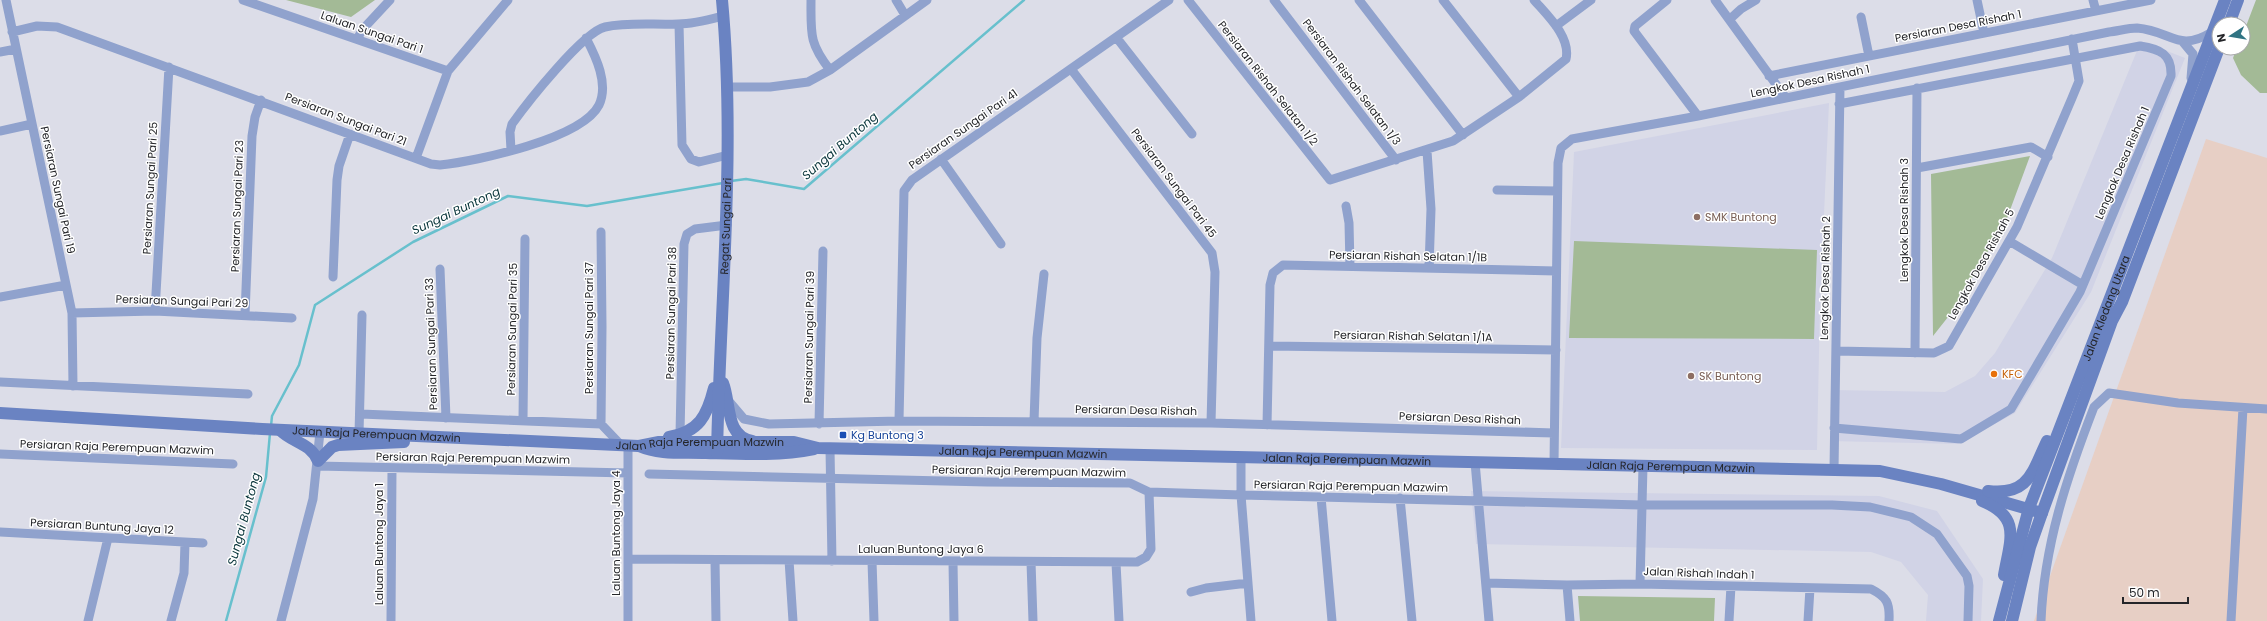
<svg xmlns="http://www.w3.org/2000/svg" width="2267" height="621" font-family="Poppins,sans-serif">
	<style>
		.built { fill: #d1d3e6 }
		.industrial { fill: #e7cfc5 }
		.green { fill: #a3ba96 }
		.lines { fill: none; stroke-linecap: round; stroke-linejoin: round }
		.stream { stroke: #68c0cd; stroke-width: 2.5 }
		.street { stroke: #90a2cd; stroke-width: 9 }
		.secondary { stroke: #6a83c2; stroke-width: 12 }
		.education-dot { fill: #8d6e63; stroke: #fff; stroke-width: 1.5 }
		.food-dot { fill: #e8710a; stroke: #fff; stroke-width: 1.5 }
		.transit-dot { fill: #1a4fb4; stroke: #fff; stroke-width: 1.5 }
		.labels { text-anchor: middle; stroke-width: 3; stroke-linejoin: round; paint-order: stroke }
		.street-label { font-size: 11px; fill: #242529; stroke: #fff }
		.education-label { font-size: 11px; fill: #785e54; stroke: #fff; text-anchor: start }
		.food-label { font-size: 11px; fill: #c56008; stroke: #fff; text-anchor: start }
		.transit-label { font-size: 11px; fill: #164399; stroke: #fff; text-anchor: start }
		.water-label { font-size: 12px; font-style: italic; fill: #08343a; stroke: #fff }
	</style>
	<rect width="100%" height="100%" fill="#dcdde8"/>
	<path class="built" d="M2141,41L2185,58L2091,292L2015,413L1958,444L1830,441L1831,390L1945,392L1975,376L1995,353L2052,258Z
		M1829,103L1820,303L1817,450L1561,448L1574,152Z
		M1471,491L1879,496L1937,511L1983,579L1981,621H1926L1928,595L1901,562L1871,552L1476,544Z"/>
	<path class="industrial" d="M2206,139L2267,158V621H2034Z"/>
	<path class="green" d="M286,0H375L351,17Z
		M2256,0H2267V93H2260L2241,75L2233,58L2237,48H2243V34Z
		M2030,156L2006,221L1952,312L1933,336L1931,174Z
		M1574,241L1817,250L1814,339L1569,338Z
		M1578,596L1715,598L1714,621H1580Z"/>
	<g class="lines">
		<path class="stream" d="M731,181L746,179L804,189L1024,0
			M271,426L272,416L299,365L315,305L413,242L508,196L587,206L723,183
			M226,621L266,477L270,433"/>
		<path class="street" d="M6,0L72,313L73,386
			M243,0L448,71
			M811,0C811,34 809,43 830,70
			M896,0L905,15
			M1188,0L1330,180L1453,141L1519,97L1566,59C1571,37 1547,15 1534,0
			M1274,0L1396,160
			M1359,0L1463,135
			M1443,0L1519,97
			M1667,0L1635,26L1634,31L1698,116
			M1715,0L1786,98
			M1977,0L1984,33
			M2093,0L2096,11
			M1861,17L1869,56
			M1730,19L1741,9L1756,0
			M679,24L682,145L691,159L699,162L728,155
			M1556,26L1591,0
			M12,32L37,26L57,27L431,164L440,165C477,161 582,139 599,105C609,84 596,57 586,38
			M1116,37L1192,134
			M357,39L363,29L390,0
			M2183,42L2193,54L2191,78
			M0,52L16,49
			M1071,69L1212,253L1215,272L1211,423
			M1769,76L2151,0
			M727,87H770L808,82L830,70L927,0
			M0,131L32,124
			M511,150L510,132L512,124C527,103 583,32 605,27C628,22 654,25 678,24C694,24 708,20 723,16
			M1427,151L1431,209L1429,268
			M416,158L448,71L508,0
			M941,159L1001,244
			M1917,168L2031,147L2048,157
			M1497,190L1557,191
			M1346,206L1349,223L1350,266
			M601,232L602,327L601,424
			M2009,241L2083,285
			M440,269L446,418
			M333,277L337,180L339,166L350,134
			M0,297L66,285
			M155,311L169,67
			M72,313L155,311L292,318
			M245,315L252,136L255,117L261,100
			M1269,346L1556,350
			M1836,351L1934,353L1949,346L2017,227L2072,98L2079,81L2072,39
			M1915,353L1917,88
			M0,382L248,394
			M727,399L744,419L769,424L899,421L1211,423L1554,433
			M361,414L601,424L621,445
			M523,420L525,239
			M899,421L904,191L912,180L1169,0
			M1034,421L1037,338L1044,274
			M819,424L823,251
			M1267,425L1270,285L1273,273L1283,265L1556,271
			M1834,428L1961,439L2011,409L2080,292L2171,76C2172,54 2160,49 2140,46L1839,104
			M359,434L362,315
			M680,435L684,244L687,234L695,229L727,225
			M628,446V621
			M830,449L832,561
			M0,454L233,464
			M1241,457V495L1251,621
			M1475,462L1489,621
			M1554,464L1558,163L1561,148L1572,139L1698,116L2109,32C2118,31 2128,28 2137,28C2172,31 2178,53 2212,32
			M317,466L628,473
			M1834,470L1840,87
			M649,474L987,482L1130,483L1149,492L1241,495L1641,505H1832L1870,507L1911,517L1937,534L1967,576L1969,586L1968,621
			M1321,497L1332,621
			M1400,498L1412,621
			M0,532L203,543
			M628,559L1137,562L1146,557L1151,549L1149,492
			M715,560L716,621
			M789,560L793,621
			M872,561L874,621
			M953,562L954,621
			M1031,562L1033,621
			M1116,563L1119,621
			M1486,583L1567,585L1640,584L1871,589C1887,597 1890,603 1889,621
			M1640,584L1643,466
			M1567,585L1570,621
			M1191,592L1206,588L1248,583
			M88,621L108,538
			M171,621L184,573L185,543
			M281,621L313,499L320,432
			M391,621L392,468
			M1729,621L1731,586
			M1808,621L1810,588
			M2041,621C2044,545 2067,477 2094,407L2109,393L2178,403L2267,409
			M2231,621L2243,408"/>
		<g class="secondary">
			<path d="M2229,24L2238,0"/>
			<path d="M723,383C731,403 725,436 752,441"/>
			<path id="s1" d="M0,413L262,429L639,446L659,442H794L818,448L1880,471L1941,484L2042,513"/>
			<path d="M280,430C292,443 310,442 318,461L332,447L338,445L404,442"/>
			<path d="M669,437C699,432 707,416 714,388"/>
			<path d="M639,446C660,455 683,452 706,453C742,454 779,456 814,449"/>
			<path id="s2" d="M717,453C720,302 736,151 722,0"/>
			<path d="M1988,491C2029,496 2032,472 2047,441"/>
			<path d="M1982,501C2022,517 2010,540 2004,575"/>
			<path id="s3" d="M1999,621L2029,508L2225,0"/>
			<path d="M2012,621L2030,547L2042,513L2112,321L2122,302L2219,48"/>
		</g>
	</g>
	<g class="education-dot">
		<circle cx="1697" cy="217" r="4"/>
		<circle cx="1691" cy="376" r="4"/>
	</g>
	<circle class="food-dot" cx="1994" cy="374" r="4"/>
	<rect class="transit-dot" x="839" y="431" width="8" height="8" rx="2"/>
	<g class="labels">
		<g class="street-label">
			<text transform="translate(1958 26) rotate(-11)" y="4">Persiaran Desa Rishah 1</text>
			<text transform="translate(372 32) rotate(19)" y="4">Laluan Sungai Pari 1</text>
			<text transform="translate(1810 81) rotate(-12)" y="4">Lengkok Desa Rishah 1</text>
			<text transform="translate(1352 82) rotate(53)" y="4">Persiaran Rishah Selatan 1/3</text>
			<text transform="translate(1268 83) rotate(52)" y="4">Persiaran Rishah Selatan 1/2</text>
			<text transform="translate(346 119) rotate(21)" y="4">Persiaran Sungai Pari 21</text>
			<text transform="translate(963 129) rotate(-35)" y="4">Persiaran Sungai Pari 41</text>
			<text transform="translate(2122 163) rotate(-67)" y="4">Lengkok Desa Rishah 1</text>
			<text transform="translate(1174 183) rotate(53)" y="4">Persiaran Sungai Pari 45</text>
			<text transform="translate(150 188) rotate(-87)" y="4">Persiaran Sungai Pari 25</text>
			<text transform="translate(58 190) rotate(78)" y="4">Persiaran Sungai Pari 19</text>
			<text transform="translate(237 206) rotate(-88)" y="4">Persiaran Sungai Pari 23</text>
			<text transform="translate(1904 220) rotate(-90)" y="4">Lengkok Desa Rishah 3</text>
			<text dy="4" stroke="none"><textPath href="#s2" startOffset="227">Regat Sungai Pari</textPath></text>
			<text transform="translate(1408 256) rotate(1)" y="4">Persiaran Rishah Selatan 1/1B</text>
			<text transform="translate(1981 264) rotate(-61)" y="4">Lengkok Desa Rishah 5</text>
			<text transform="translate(1825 278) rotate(-89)" y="4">Lengkok Desa Rishah 2</text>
			<text transform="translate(182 301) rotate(2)" y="4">Persiaran Sungai Pari 29</text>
			<text dy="4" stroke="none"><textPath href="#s3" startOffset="331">Jalan Kledang Utara</textPath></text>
			<text transform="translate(671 313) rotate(-89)" y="4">Persiaran Sungai Pari 38</text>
			<text transform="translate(589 328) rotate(-90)" y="4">Persiaran Sungai Pari 37</text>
			<text transform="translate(512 329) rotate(-89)" y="4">Persiaran Sungai Pari 35</text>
			<text transform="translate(1413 336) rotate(1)" y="4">Persiaran Rishah Selatan 1/1A</text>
			<text transform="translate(809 337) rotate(-89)" y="4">Persiaran Sungai Pari 39</text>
			<text transform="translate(431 344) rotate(-92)" y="4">Persiaran Sungai Pari 33</text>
			<text transform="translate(1136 410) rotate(1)" y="4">Persiaran Desa Rishah</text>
			<text transform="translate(1460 418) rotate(2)" y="4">Persiaran Desa Rishah</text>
			<text dy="4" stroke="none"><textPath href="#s1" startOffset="377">Jalan Raja Perempuan Mazwin</textPath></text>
			<text dy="4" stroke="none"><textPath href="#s1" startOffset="701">Jalan Raja Perempuan Mazwin</textPath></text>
			<text transform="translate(117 447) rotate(2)" y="4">Persiaran Raja Perempuan Mazwim</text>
			<text dy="4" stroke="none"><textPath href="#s1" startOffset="1025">Jalan Raja Perempuan Mazwin</textPath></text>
			<text transform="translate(473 458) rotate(1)" y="4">Persiaran Raja Perempuan Mazwim</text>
			<text dy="4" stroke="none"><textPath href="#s1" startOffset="1349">Jalan Raja Perempuan Mazwin</textPath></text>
			<text dy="4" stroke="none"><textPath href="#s1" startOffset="1673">Jalan Raja Perempuan Mazwin</textPath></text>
			<text transform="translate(1029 471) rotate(1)" y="4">Persiaran Raja Perempuan Mazwim</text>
			<text transform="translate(1351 486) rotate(1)" y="4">Persiaran Raja Perempuan Mazwim</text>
			<text transform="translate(102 526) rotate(3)" y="4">Persiaran Buntung Jaya 12</text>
			<text transform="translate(616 533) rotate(-90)" y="4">Laluan Buntong Jaya 4</text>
			<text transform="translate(379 544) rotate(-90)" y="4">Laluan Buntong Jaya 1</text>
			<text x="921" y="553">Laluan Buntong Jaya 6</text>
			<text transform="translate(1699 573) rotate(2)" y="4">Jalan Rishah Indah 1</text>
		</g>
		<g class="education-label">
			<text x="1705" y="221">SMK Buntong</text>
			<text x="1699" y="380">SK Buntong</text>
		</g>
		<g class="food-label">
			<text x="2002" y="378">KFC</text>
		</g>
		<g class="transit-label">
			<text x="851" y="439">Kg Buntong 3</text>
		</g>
		<g class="water-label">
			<text transform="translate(840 146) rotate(-41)" y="4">Sungai Buntong</text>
			<text transform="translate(456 211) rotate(-25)" y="4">Sungai Buntong</text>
			<text transform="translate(244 519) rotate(-75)" y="4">Sungai Buntong</text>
		</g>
	</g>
	<g transform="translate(2231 36) rotate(258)"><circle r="19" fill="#ffffff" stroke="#a7a8a9"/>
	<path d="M0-3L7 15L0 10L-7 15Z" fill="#307483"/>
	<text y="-6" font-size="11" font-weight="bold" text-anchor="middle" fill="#242529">N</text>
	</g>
	<path d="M2123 597v6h65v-6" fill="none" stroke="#242529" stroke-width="2"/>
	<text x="2129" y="597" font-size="12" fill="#242529" stroke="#ffffff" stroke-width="3" paint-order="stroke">50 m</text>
</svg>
